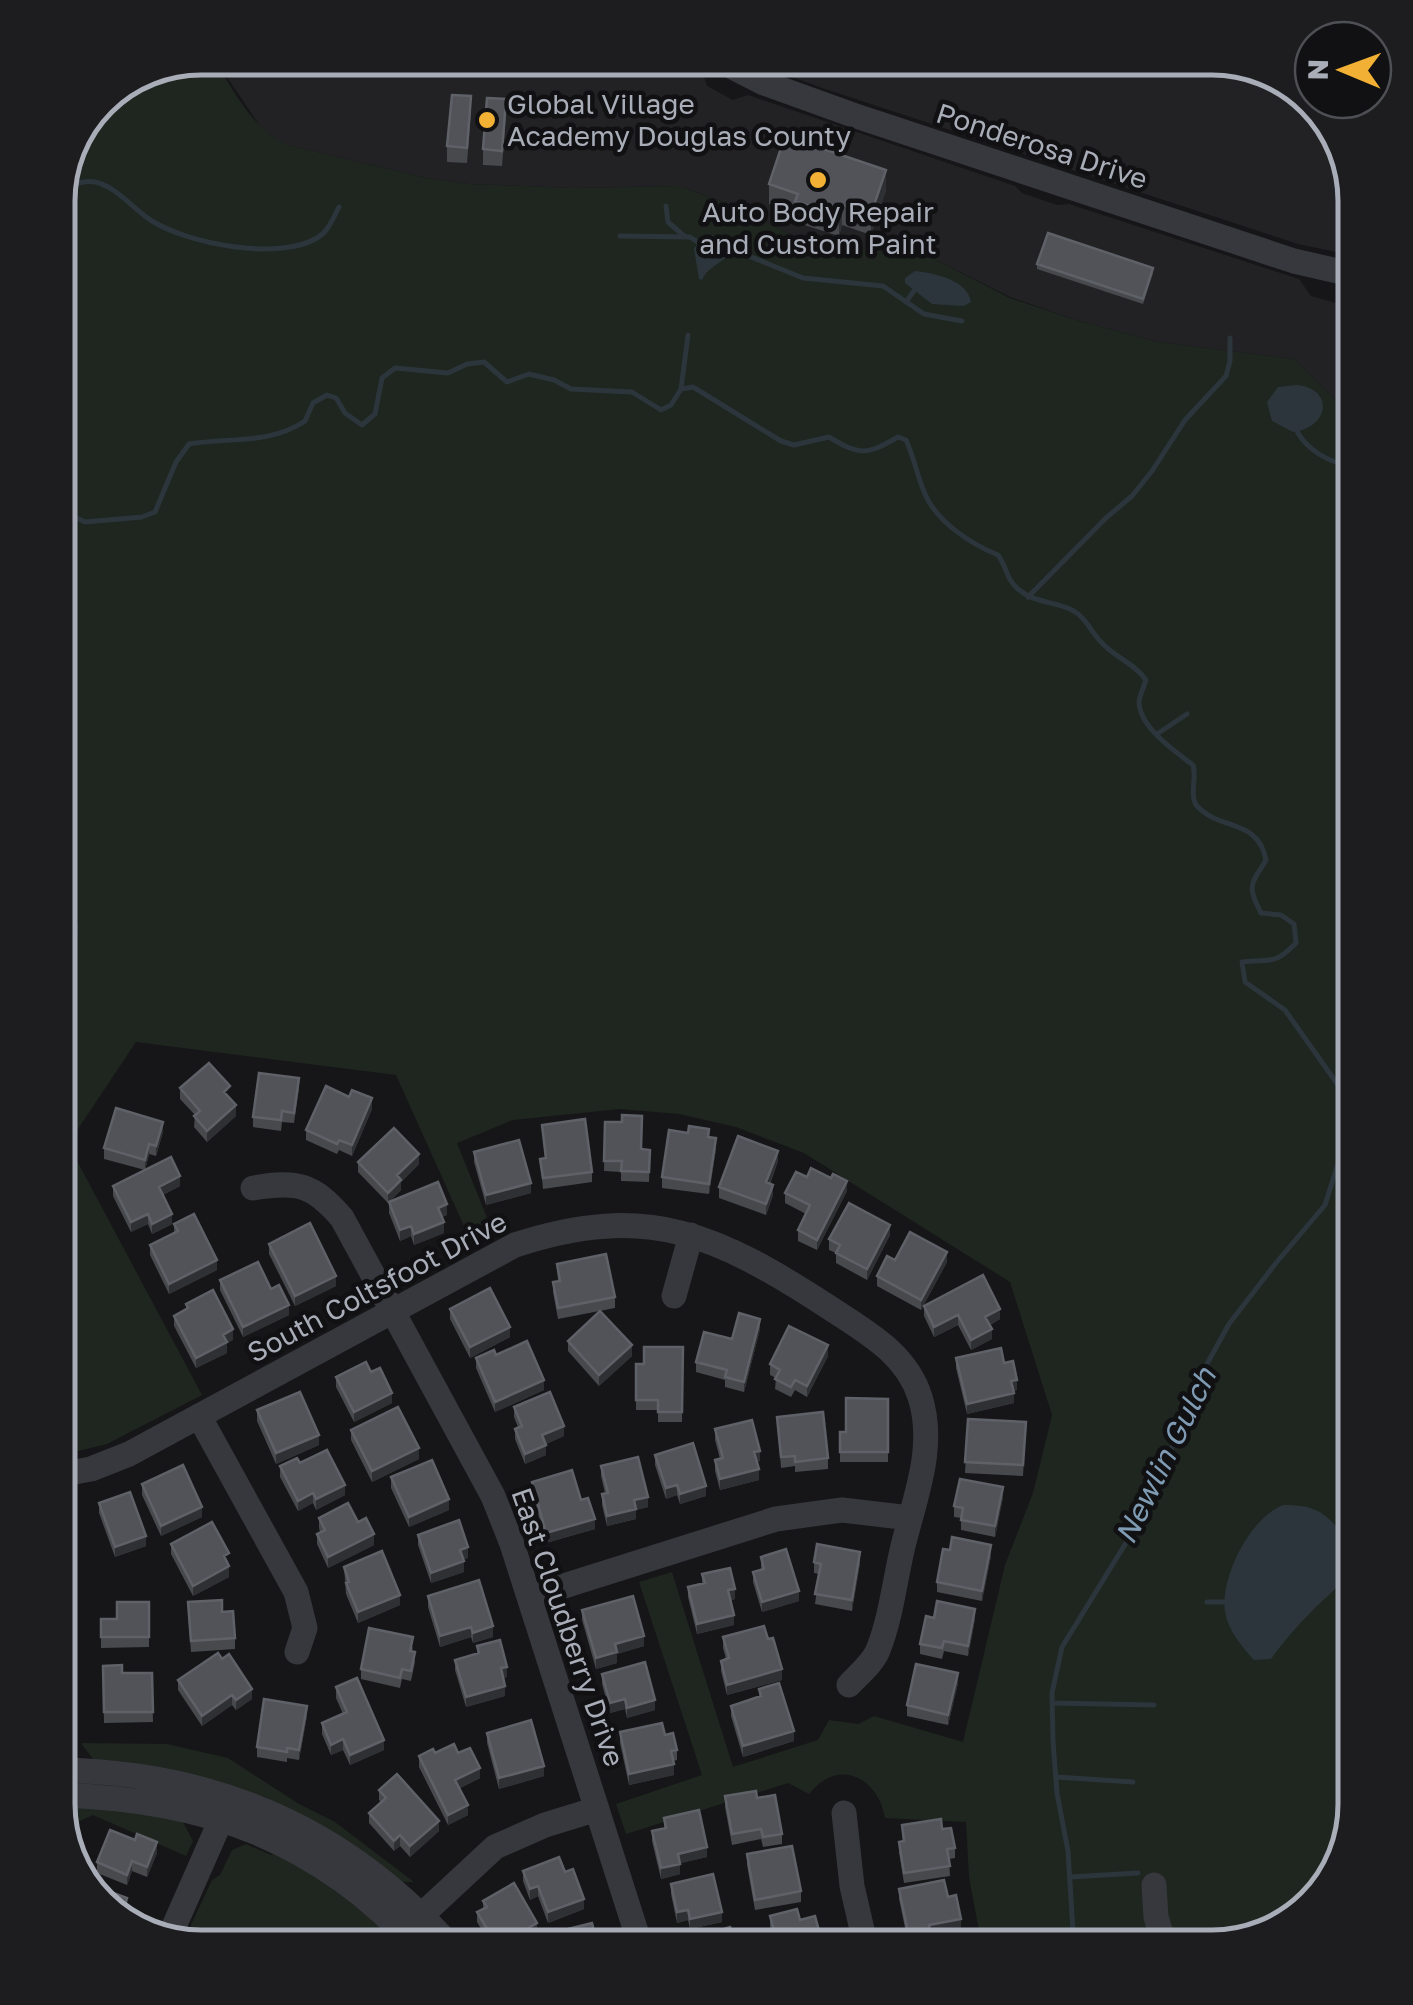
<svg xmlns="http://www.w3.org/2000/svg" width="1413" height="2005" font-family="'Golos Text',sans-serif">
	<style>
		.built { fill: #222225 }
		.green { fill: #1e261f }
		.water { fill: #2c353c }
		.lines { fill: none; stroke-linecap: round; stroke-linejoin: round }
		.stream { stroke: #2c353c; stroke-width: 5 }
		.minor { stroke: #37383d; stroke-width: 25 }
		.wall { fill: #47494d }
		.shaded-wall { fill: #2f3033 }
		.building { fill: #525359; stroke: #5f6168; stroke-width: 2.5 }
		.poi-dot { fill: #f2b134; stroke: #111113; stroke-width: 4 }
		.labels { text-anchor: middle; stroke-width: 9; stroke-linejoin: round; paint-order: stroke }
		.poi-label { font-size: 28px; fill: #a8adb8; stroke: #111113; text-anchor: start }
		.street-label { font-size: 28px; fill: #a8adb8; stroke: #111113 }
		.water-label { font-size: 30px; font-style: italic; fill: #7f9bb3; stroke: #111113 }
		.rim { fill: none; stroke: #a8adb8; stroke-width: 5 }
	</style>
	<rect width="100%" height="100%" fill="#161618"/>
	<path class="built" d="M214,58H683L702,71L707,86L733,100L748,95L754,97L1015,186L1022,193L1057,205L1069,204L1299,279L1311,296L1350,307L1352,295L1355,294V420L1294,359L1158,342L1076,320L1010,297L932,258L805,241L723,202L680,186L573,188L468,184L426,178L288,145L276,140L260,126Z
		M757,58H1221L1284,77L1336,129L1355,201V256L1298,244L822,88L779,72Z"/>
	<path class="green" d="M201,58H214C231,88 254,131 288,145L426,178L468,184L573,188L680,186L723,202L805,241L932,258L1010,298L1076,320L1158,342L1294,359L1355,420V1804L1336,1876L1284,1928L1212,1947H982L969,1877L966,1822L885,1818C878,1777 838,1757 809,1794L788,1783L626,1834L616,1804L702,1775L639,1582L672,1572L733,1767L818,1740L829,1720L858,1724L874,1716L963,1742L1005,1565L1033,1493L1052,1415L1010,1282L804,1153L736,1127L679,1114L620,1109L513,1120L457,1143L494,1235L473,1246L396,1075L136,1042L68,1144L202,1395L107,1444L58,1456V191L106,94Z
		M81,1743L167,1744L228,1758L299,1804L335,1822L414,1882H402L344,1839L263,1796L257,1798L133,1767L126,1762L93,1759Z
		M58,1806H84L182,1820L193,1841L186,1856L93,1815L64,1828Z
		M246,1844L271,1855L280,1852L298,1862L408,1947H192L182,1944L212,1880L220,1875L232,1850Z"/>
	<path class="water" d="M713,235L731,239L733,247C727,263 708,265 702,280L699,279L694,249L700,239Z
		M915,271C934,273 968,280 971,302L964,306L932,304L905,283V278Z
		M1297,385C1335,389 1329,428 1293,432L1272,421L1267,402L1278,387Z
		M58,893L78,926L68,1031L58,1043Z
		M1283,1505C1308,1505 1320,1508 1338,1528C1370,1567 1338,1585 1312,1611C1297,1626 1283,1642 1271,1659L1254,1660C1242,1647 1228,1630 1225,1612C1220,1577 1250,1518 1283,1505Z"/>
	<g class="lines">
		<path class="stream" d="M58,191C69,186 82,180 95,182C116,186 134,210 152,221C189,244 279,261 317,238C329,231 333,218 339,207
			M666,206L668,222L684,236
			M620,236L690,237L704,246
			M726,250H734L803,278L883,286L924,314L962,321
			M906,302L918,285
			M681,389L688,335
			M1295,426C1303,449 1332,465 1355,466
			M58,509L85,522L142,517L155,512L176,462L189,444C230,437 269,445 305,421L313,403L327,395L336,398L345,413L362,425L375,414L382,378L395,368L448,373L467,364L484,362L507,382L529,374L554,380L571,389L632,392L661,410L671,405L681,389L693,387L781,441L794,445L829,437C860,456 867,455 898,437L906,440C914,457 917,476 925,494C937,522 971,544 998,555C1007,567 1006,579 1018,589C1034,603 1052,601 1070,609C1086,616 1091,633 1103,644C1116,658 1134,663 1146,680C1144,687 1139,696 1139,703C1141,729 1176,752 1193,765C1197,777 1189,797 1197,806C1220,831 1258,818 1266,860C1253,883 1245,883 1261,913L1281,915L1294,924L1296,943C1273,967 1269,958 1242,962L1245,982L1285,1010L1355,1109
			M1028,597L1106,518L1132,496L1152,471L1185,420L1226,376L1230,361V338
			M1157,734L1187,714
			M1207,1602H1229
			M1052,1703L1154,1705
			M1056,1777L1133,1782
			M1071,1877L1138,1873
			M1074,1947L1068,1851L1057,1793L1053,1742L1052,1693L1062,1647L1148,1507L1202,1373L1229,1324L1276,1263L1325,1205L1355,1109"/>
		<path class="minor" d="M715,58L764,83L853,115L1294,261L1355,275
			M253,1188C296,1181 312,1183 342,1218L493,1496L512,1544L641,1947
			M674,1296L691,1235
			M199,1416L296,1592L305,1628L297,1652
			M58,1475L91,1469L129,1454L515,1245C649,1201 719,1236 830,1308C866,1332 906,1353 920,1397C936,1447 915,1497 903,1546C895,1579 891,1618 878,1650C873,1663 858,1675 849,1685
			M58,1528L61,1579L59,1785
			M529,1597L776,1519L842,1510L910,1518
			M58,1770C215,1772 346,1828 451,1947
			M58,1795C203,1799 316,1838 417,1947
			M844,1813L852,1886L866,1947
			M1154,1885L1156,1917L1165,1947
			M410,1926L495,1847L545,1825L597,1809
			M168,1940L227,1806"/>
	</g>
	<path class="wall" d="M340,58H388L352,72L349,64L344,66Z
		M471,111L467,163L447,162V146Z
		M506,115L502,166L483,165V149Z
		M769,184L886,190L871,235L842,225L839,236L795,222V213L769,204Z
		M1037,264L1153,273L1143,304L1037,269Z
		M180,1088L230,1097L229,1098L236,1116L207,1142L194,1127L195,1115L180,1099Z
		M299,1088L294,1123L282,1122L281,1131L253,1127V1117Z
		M349,1097L372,1109L352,1156L339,1150L337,1154L306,1140V1130Z
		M605,1122L641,1149L650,1150L649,1182L621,1181V1172L604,1171Z
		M542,1125L592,1172V1182L543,1189L540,1159H545Z
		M163,1132L156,1156L149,1154L145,1170L180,1186L163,1195L172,1224L152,1234L148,1224L131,1232L113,1196V1186L145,1170L104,1159V1148Z
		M709,1138L716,1149L709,1194L662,1188V1177Z
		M474,1152L531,1193L486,1205L474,1162Z
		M778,1161L770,1184L773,1195L766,1215L719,1198V1187Z
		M358,1162L419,1164L401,1182V1190L388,1203L358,1172Z
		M807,1177L847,1191L817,1250L798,1241V1230L806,1214L785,1203V1193Z
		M389,1202L447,1215L442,1217L444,1233L414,1245L411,1236L400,1241L389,1213Z
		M174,1224L217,1270L169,1294L150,1255V1245L174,1233Z
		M890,1235L867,1280L836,1263V1253L829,1250V1239Z
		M269,1244L336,1286L295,1306L269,1254Z
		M895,1260L947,1262L921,1310L877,1286V1276Z
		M557,1264L615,1297V1308L558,1319L553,1292V1282L558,1281Z
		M220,1280L271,1289L289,1315L243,1337L220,1290Z
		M186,1304L233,1340L227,1343V1353L196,1368L174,1326V1316L186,1309Z
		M924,1306L1000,1319L990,1325L992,1339L971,1350L958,1325L934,1337L924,1316Z
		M450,1309L510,1337L470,1358L450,1319Z
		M760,1329L744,1392L725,1387V1380L696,1372V1362L732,1339Z
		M568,1341L632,1356L599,1386L568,1351Z
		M683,1347L682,1422H658V1410H636V1364H644Z
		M496,1355L544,1390L495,1412L476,1368V1358Z
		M828,1356L807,1397L795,1390L791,1397L775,1389L776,1378L770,1375V1364Z
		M956,1358L1004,1363L1017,1390L1013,1391L1014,1403L967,1414L956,1368Z
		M371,1372L392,1403L354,1422L336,1387V1377Z
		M888,1399V1462H840V1432H846Z
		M514,1407L564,1436L546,1444V1455L525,1464L515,1439V1429L518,1427L514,1417Z
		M257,1410L319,1445L276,1464L257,1421Z
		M777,1417L828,1458V1469L795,1472V1466L781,1468Z
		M968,1419L1026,1422L1023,1476L965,1473Z
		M715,1429L760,1461L757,1462L759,1480L720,1490L715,1471V1460L720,1459L715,1440Z
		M351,1430L419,1459L372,1482L351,1440Z
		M655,1455L706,1496L680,1504L677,1495L666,1499L655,1465Z
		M300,1463L345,1495L316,1510L313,1503L298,1511L280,1477V1466Z
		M601,1466L648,1507L636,1510V1519L607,1526L602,1505V1494L605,1493L601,1476Z
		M391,1477L449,1510L409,1527L391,1488Z
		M532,1482L581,1500L595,1529L546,1543L532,1492Z
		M142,1484L202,1517L161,1536L142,1495Z
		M1003,1497L995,1537L961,1530V1518L954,1517V1506Z
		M99,1503L146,1546L115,1557L99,1513Z
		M319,1518L358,1522L374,1545L328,1568L317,1544V1534L320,1532L319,1528Z
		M418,1535L468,1558L463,1559L464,1572L431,1583L418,1545Z
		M171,1544L228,1564L229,1577L193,1596L171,1554Z
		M991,1556L982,1601L937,1592V1582Z
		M761,1557L799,1601L762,1612L753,1582V1572L761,1570Z
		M814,1562L860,1563L852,1611L815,1604L819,1574L814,1573Z
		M344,1567L400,1605L358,1623L346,1594Z
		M702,1574L735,1599L731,1600L734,1625L697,1634L688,1597V1587L702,1583Z
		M428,1596L493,1637L473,1643L471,1637L440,1647L428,1607Z
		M149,1602V1647L101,1648V1619H117Z
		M582,1610L644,1646L617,1654V1663L596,1669L582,1620Z
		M222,1612L235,1638V1649L191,1652L188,1613Z
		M934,1618L975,1619L968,1656L944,1651L942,1659L920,1654V1644Z
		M723,1637L782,1680L727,1695L721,1671V1661L726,1659L723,1648Z
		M477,1646L507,1677L503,1678L505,1696L466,1707L455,1670V1660L477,1654Z
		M413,1647L412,1652L415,1662L411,1681L402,1679L400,1688L361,1679V1669Z
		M103,1666L122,1673H152L153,1722L104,1723Z
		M602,1674L655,1710L627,1718L625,1709L610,1713L602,1684Z
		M178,1680L252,1699L236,1710L232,1705L202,1726L178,1690Z
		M958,1683L948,1725L907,1716V1705Z
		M336,1687L384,1750L350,1765L343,1750L331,1755L322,1734V1723L343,1714L336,1698Z
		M759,1689L794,1741L743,1757L731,1716V1706L759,1697Z
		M307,1716L299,1760L287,1758V1762L257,1757V1747Z
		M620,1732L665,1735L677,1750V1760L673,1761L674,1775L629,1785L620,1743Z
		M487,1733L544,1776L499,1789L487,1743Z
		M435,1753H458L480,1778L460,1788L468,1815L448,1825L419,1767V1756Z
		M379,1790L439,1831L410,1857L400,1846L394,1851L369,1823V1813L381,1802L379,1800Z
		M725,1796L757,1798L782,1834V1844L763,1847L761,1839L732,1845L725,1807Z
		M664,1818L707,1857L680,1863V1874L661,1879L652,1841V1831L664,1828Z
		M902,1825L942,1829L955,1848V1858L949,1859L950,1876L904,1883L899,1852V1842L903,1841Z
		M135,1840L157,1853L147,1877L132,1871L127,1885L97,1873V1862Z
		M747,1854L801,1891V1902L755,1910L747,1865Z
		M523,1871L565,1872L584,1909L548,1923L538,1896L530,1900L523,1881Z
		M671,1884L722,1922L690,1929L688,1920L677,1923L671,1894Z
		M899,1889L948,1897L961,1929L931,1935V1944L909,1947L899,1899Z
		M483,1901L537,1933L512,1947H492L477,1922V1912L483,1909Z
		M770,1916L800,1920L822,1947H769V1940L774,1939L770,1927Z"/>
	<path class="shaded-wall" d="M344,58H349V64L344,66Z
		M352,58H388L352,72Z
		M886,170V190L871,235V214Z
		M842,205V225L839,236V216Z
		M372,1098V1109L352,1156V1145Z
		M236,1105V1116L207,1142V1131Z
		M163,1122V1132L156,1156V1146Z
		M716,1138V1149L709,1194V1184Z
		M149,1144V1154L145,1170V1160Z
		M778,1151V1161L766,1193V1182Z
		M419,1154V1164L401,1182V1190L388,1203V1193L397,1175Z
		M180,1176V1186L159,1197V1187Z
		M847,1181V1191L817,1250V1240Z
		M531,1183V1193L486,1205V1195Z
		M773,1185V1195L766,1215V1204Z
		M447,1204V1215L438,1218V1208Z
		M148,1214V1224L131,1232V1222Z
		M172,1214V1224L152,1234V1224Z
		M444,1222V1233L414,1245V1234Z
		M890,1225V1235L867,1280V1269Z
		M411,1226V1236L400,1241V1230Z
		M947,1252V1262L921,1310V1300Z
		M217,1260V1270L169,1294V1284Z
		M336,1276V1286L295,1306V1296Z
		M289,1305V1315L243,1337V1327Z
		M1000,1309V1319L985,1327V1317Z
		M958,1315V1325L934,1337V1327Z
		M760,1319V1329L744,1392V1382Z
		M510,1327V1337L470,1358V1347Z
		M233,1329V1340L227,1343V1353L196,1368V1358L223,1335Z
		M992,1329V1339L971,1350V1340Z
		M632,1345V1356L599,1386V1375Z
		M828,1345V1356L807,1397V1386Z
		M544,1380V1390L495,1412V1402Z
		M1017,1380V1390L1011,1391V1381Z
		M392,1393V1403L354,1422V1412Z
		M1014,1393V1403L967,1414V1404Z
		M564,1426V1436L542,1446V1435Z
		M319,1435V1445L276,1464V1453Z
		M546,1445V1455L525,1464V1454Z
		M419,1448V1459L372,1482V1471Z
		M760,1451V1461L754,1462V1452Z
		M759,1469V1480L720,1490V1479Z
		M345,1485V1495L316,1510V1499Z
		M677,1485V1495L666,1499V1488Z
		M706,1486V1496L680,1504V1494Z
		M1003,1487V1497L995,1537V1526Z
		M313,1493V1503L298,1511V1501Z
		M648,1497V1507L636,1510V1519L607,1526V1516L634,1500Z
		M449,1499V1510L409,1527V1517Z
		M202,1507V1517L161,1536V1526Z
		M595,1519V1529L546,1543V1533Z
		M374,1534V1545L328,1568V1557Z
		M146,1536V1546L115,1557V1547Z
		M991,1545V1556L982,1601V1591Z
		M468,1547V1558L460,1561V1550Z
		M860,1552V1563L852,1611V1600Z
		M464,1561V1572L431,1583V1573Z
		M229,1566V1577L193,1596V1586Z
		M735,1589V1599L728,1601V1590Z
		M799,1591V1601L762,1612V1602Z
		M400,1595V1605L358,1623V1612Z
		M975,1609V1619L968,1656V1646Z
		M734,1615V1625L697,1634V1624Z
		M493,1626V1637L473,1643V1633Z
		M471,1627V1637L440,1647V1636Z
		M644,1636V1646L617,1654V1663L596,1669V1658L615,1644Z
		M507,1667V1677L501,1679V1668Z
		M782,1669V1680L727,1695V1685Z
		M958,1673V1683L948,1725V1715Z
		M505,1686V1696L466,1707V1697Z
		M252,1689V1699L236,1710V1700Z
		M232,1695V1705L202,1726V1716Z
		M625,1699V1709L610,1713V1703Z
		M655,1700V1710L627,1718V1708Z
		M307,1706V1716L299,1760V1750Z
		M794,1731V1741L743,1757V1746Z
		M343,1739V1750L331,1755V1745Z
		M384,1740V1750L350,1765V1755Z
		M674,1764V1775L629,1785V1774Z
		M544,1766V1776L499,1789V1778Z
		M480,1768V1778L455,1791V1780Z
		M468,1805V1815L448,1825V1815Z
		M439,1821V1831L410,1857V1846Z
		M400,1835V1846L394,1851V1841Z
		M157,1842V1853L147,1877V1867Z
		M707,1847V1857L678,1864V1854Z
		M132,1861V1871L127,1885V1875Z
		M680,1864V1874L661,1879V1868Z
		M538,1886V1896L530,1900V1889Z
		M127,1898V1909L124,1923L121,1920Z
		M584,1899V1909L548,1923V1912Z
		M688,1910V1920L677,1923V1912Z
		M722,1912V1922L690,1929V1919Z
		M961,1919V1929L931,1935V1944L909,1947V1938L929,1925Z
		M537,1923V1933L512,1947H497V1946Z"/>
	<path class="building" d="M1028,58H1034V67H1028Z
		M452,95L471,96L467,148L447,146Z
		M487,98L506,99L502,151L483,149Z
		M785,136L886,170L871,214L842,205L839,216L795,201L798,194L769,184Z
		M1048,233L1153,268L1143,299L1037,264Z
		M209,1063L230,1086L224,1092L236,1105L207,1131L194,1116L200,1111L180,1088Z
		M259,1073L299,1078L294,1113L282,1111L281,1120L253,1117Z
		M326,1086L349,1097L352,1090L372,1098L352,1145L339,1140L337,1144L306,1130Z
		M116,1108L163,1122L156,1146L149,1144L145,1160L104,1148Z
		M622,1115L642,1116L641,1149L650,1150L649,1172L621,1171L622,1161H604L605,1122H622Z
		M585,1119L592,1172L543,1178L540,1159L546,1158L542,1125Z
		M689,1126L709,1129L708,1137L716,1138L709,1184L662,1177L669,1130L688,1133Z
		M394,1128L419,1154L397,1175L401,1180L388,1193L358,1162Z
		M738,1136L778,1151L766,1182L773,1185L766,1204L719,1187Z
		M519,1140L531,1183L486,1195L474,1152Z
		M171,1157L180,1176L159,1187L172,1214L152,1224L148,1214L131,1222L113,1186Z
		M811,1168L831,1178L833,1174L847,1181L817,1240L798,1230L810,1205L785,1193L796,1172L807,1177Z
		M438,1182L447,1204L438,1208L444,1222L414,1234L411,1226L400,1230L389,1202Z
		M849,1203L890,1225L867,1269L836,1253L840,1245L829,1239Z
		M194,1214L217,1260L169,1284L150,1245L178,1231L174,1224Z
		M310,1223L336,1276L295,1296L269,1244Z
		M910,1232L947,1252L921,1300L877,1276L887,1256L895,1260Z
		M606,1254L615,1297L558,1308L553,1282L560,1281L557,1264Z
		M258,1262L271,1289L279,1285L289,1305L243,1327L220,1280Z
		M983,1275L1000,1309L985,1317L992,1329L971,1340L958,1315L934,1327L924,1306Z
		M490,1288L510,1327L470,1347L450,1309Z
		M213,1290L233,1329L223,1335L227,1342L196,1358L174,1316L188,1308L186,1304Z
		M600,1311L632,1345L599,1375L568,1341Z
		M739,1313L760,1319L744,1382L725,1377L727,1370L696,1362L704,1332L732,1339Z
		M789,1326L828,1345L807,1386L795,1380L791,1387L775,1379L780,1370L770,1364Z
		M527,1341L544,1380L495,1402L476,1358L494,1350L496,1355Z
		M644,1347H683L682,1412H658V1400H636V1364H644Z
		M1001,1348L1004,1363L1013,1361L1017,1380L1011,1381L1014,1393L967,1404L956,1358Z
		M366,1362L371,1372L380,1368L392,1393L354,1412L336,1377Z
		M300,1392L319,1435L276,1453L257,1410Z
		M550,1392L564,1426L542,1435L546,1445L525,1454L515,1429L522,1426L514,1407Z
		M846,1398L888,1399V1452H840V1432H846Z
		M398,1407L419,1448L372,1471L351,1430Z
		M823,1412L828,1458L795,1462V1456L781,1457L777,1417Z
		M968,1419L1026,1422L1023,1465L965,1462Z
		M752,1420L760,1451L754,1452L759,1469L720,1479L715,1460L723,1458L715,1429Z
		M693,1443L706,1486L680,1494L677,1485L666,1488L655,1455Z
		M327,1450L345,1485L316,1499L313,1493L298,1501L280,1466L297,1458L300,1463Z
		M638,1457L648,1497L634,1500L636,1509L607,1516L602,1494L608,1493L601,1466Z
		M432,1460L449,1499L409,1517L391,1477Z
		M183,1465L202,1507L161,1526L142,1484Z
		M572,1470L581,1500L588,1498L595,1519L546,1533L532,1482Z
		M960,1479L1003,1487L995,1526L961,1520L963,1508L954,1506Z
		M130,1492L146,1536L115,1547L99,1503Z
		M348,1503L358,1522L366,1518L374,1534L328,1557L317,1534L325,1530L319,1518Z
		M459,1520L468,1547L460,1550L464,1561L431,1573L418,1535Z
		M212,1522L229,1553L224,1556L229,1566L193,1586L171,1544Z
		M952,1537L991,1545L982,1591L937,1582L943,1549L950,1550Z
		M817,1544L860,1552L852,1600L815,1594L821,1564L814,1562Z
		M786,1549L799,1591L762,1602L753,1572L764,1569L761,1557Z
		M382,1551L400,1595L358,1612L346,1583L349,1582L344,1567Z
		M730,1568L735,1589L728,1590L734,1615L697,1624L688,1587L705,1583L702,1574Z
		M479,1580L493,1626L473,1633L471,1627L440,1636L428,1596Z
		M633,1596L644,1636L615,1644L617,1652L596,1658L582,1610Z
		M222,1600V1612L233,1611L235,1638L191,1641L188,1602Z
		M937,1601L975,1609L968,1646L944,1641L942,1648L920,1644L926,1616L934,1618Z
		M117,1602H149V1637H101V1619H117Z
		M764,1626L768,1639L773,1638L782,1669L727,1685L721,1661L729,1658L723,1637Z
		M369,1628L413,1637L410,1651L415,1652L411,1671L402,1669L400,1678L361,1669Z
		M500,1640L507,1667L501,1668L505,1686L466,1697L455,1660L479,1653L477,1646Z
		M218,1653L222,1659L229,1654L252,1689L236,1700L232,1695L202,1716L178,1680Z
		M645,1662L655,1700L627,1708L625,1699L610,1703L602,1674Z
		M916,1664L958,1673L948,1715L907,1705Z
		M122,1665V1673H152L153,1712H104L103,1666Z
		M357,1678L384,1740L350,1755L343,1739L331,1745L322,1723L347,1712L336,1687Z
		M779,1683L794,1731L743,1746L731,1706L761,1696L759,1689Z
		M264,1699L307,1706L299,1750L287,1748V1752L257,1747Z
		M531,1720L544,1766L499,1778L487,1733Z
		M662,1723L665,1735L673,1733L677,1750L671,1751L674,1764L629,1774L620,1732Z
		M454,1744L458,1753L470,1748L480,1768L455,1780L468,1805L448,1815L419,1756L433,1749L435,1753Z
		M397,1774L439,1821L410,1846L400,1835L394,1841L369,1813L386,1798L379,1790Z
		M756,1791L757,1798L775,1795L782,1834L763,1837L761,1829L732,1834L725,1796Z
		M699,1810L707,1847L678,1854L680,1864L661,1868L652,1831L666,1828L664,1818Z
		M941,1819L942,1829L951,1828L955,1848L947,1849L950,1866L904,1873L899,1842L904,1841L902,1825Z
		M110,1830L135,1840L137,1834L157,1842L147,1867L132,1861L127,1875L97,1862Z
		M792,1846L801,1891L755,1900L747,1854Z
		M559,1857L565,1872L573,1869L584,1899L548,1912L538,1886L530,1889L523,1871Z
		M713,1874L722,1912L690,1919L688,1910L677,1912L671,1884Z
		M944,1880L948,1897L956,1895L961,1919L929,1925L931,1933L909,1938L899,1889Z
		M514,1883L537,1923L497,1946L477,1912L487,1907L483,1901Z
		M97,1887L127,1898L121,1920L95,1894Z
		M797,1909L800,1920L815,1916L822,1942L804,1947H771L769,1940L776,1938L770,1916Z
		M592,1923L598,1947H551L548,1934Z
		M730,1927L736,1945L746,1941L748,1947H694L691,1939Z"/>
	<g class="poi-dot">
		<circle cx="487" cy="120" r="10"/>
		<circle cx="818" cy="180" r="10"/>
	</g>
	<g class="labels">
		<g class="poi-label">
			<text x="507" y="114">Global Village<tspan x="507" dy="32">Academy Douglas County</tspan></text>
			<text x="818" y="222" text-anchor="middle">Auto Body Repair<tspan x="818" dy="32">and Custom Paint</tspan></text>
		</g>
		<g class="street-label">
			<text transform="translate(1042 146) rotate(18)" y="10">Ponderosa Drive</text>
			<text transform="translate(377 1287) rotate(-28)" y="10">South Coltsfoot Drive</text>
			<text transform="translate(568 1627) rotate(71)" y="10">East Cloudberry Drive</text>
		</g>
		<g class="water-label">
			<text transform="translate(1166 1456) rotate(-64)" y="10">Newlin Gulch</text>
		</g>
	</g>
	<path d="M0 0H1413V2005H0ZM201 75H1212A126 126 0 0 1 1338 201V1804A126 126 0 0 1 1212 1930H201A126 126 0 0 1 75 1804V201A126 126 0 0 1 201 75Z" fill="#1d1d20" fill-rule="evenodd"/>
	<path class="rim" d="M201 75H1212A126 126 0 0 1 1338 201V1804A126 126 0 0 1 1212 1930H201A126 126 0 0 1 75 1804V201A126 126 0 0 1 201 75Z"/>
	<g transform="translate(1343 70) rotate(271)"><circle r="48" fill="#111113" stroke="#4d4f55" stroke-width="2.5"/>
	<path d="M0-8L18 38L0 25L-18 38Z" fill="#f2b134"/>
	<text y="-15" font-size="28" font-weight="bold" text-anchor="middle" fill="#a8adb8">N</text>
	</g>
</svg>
